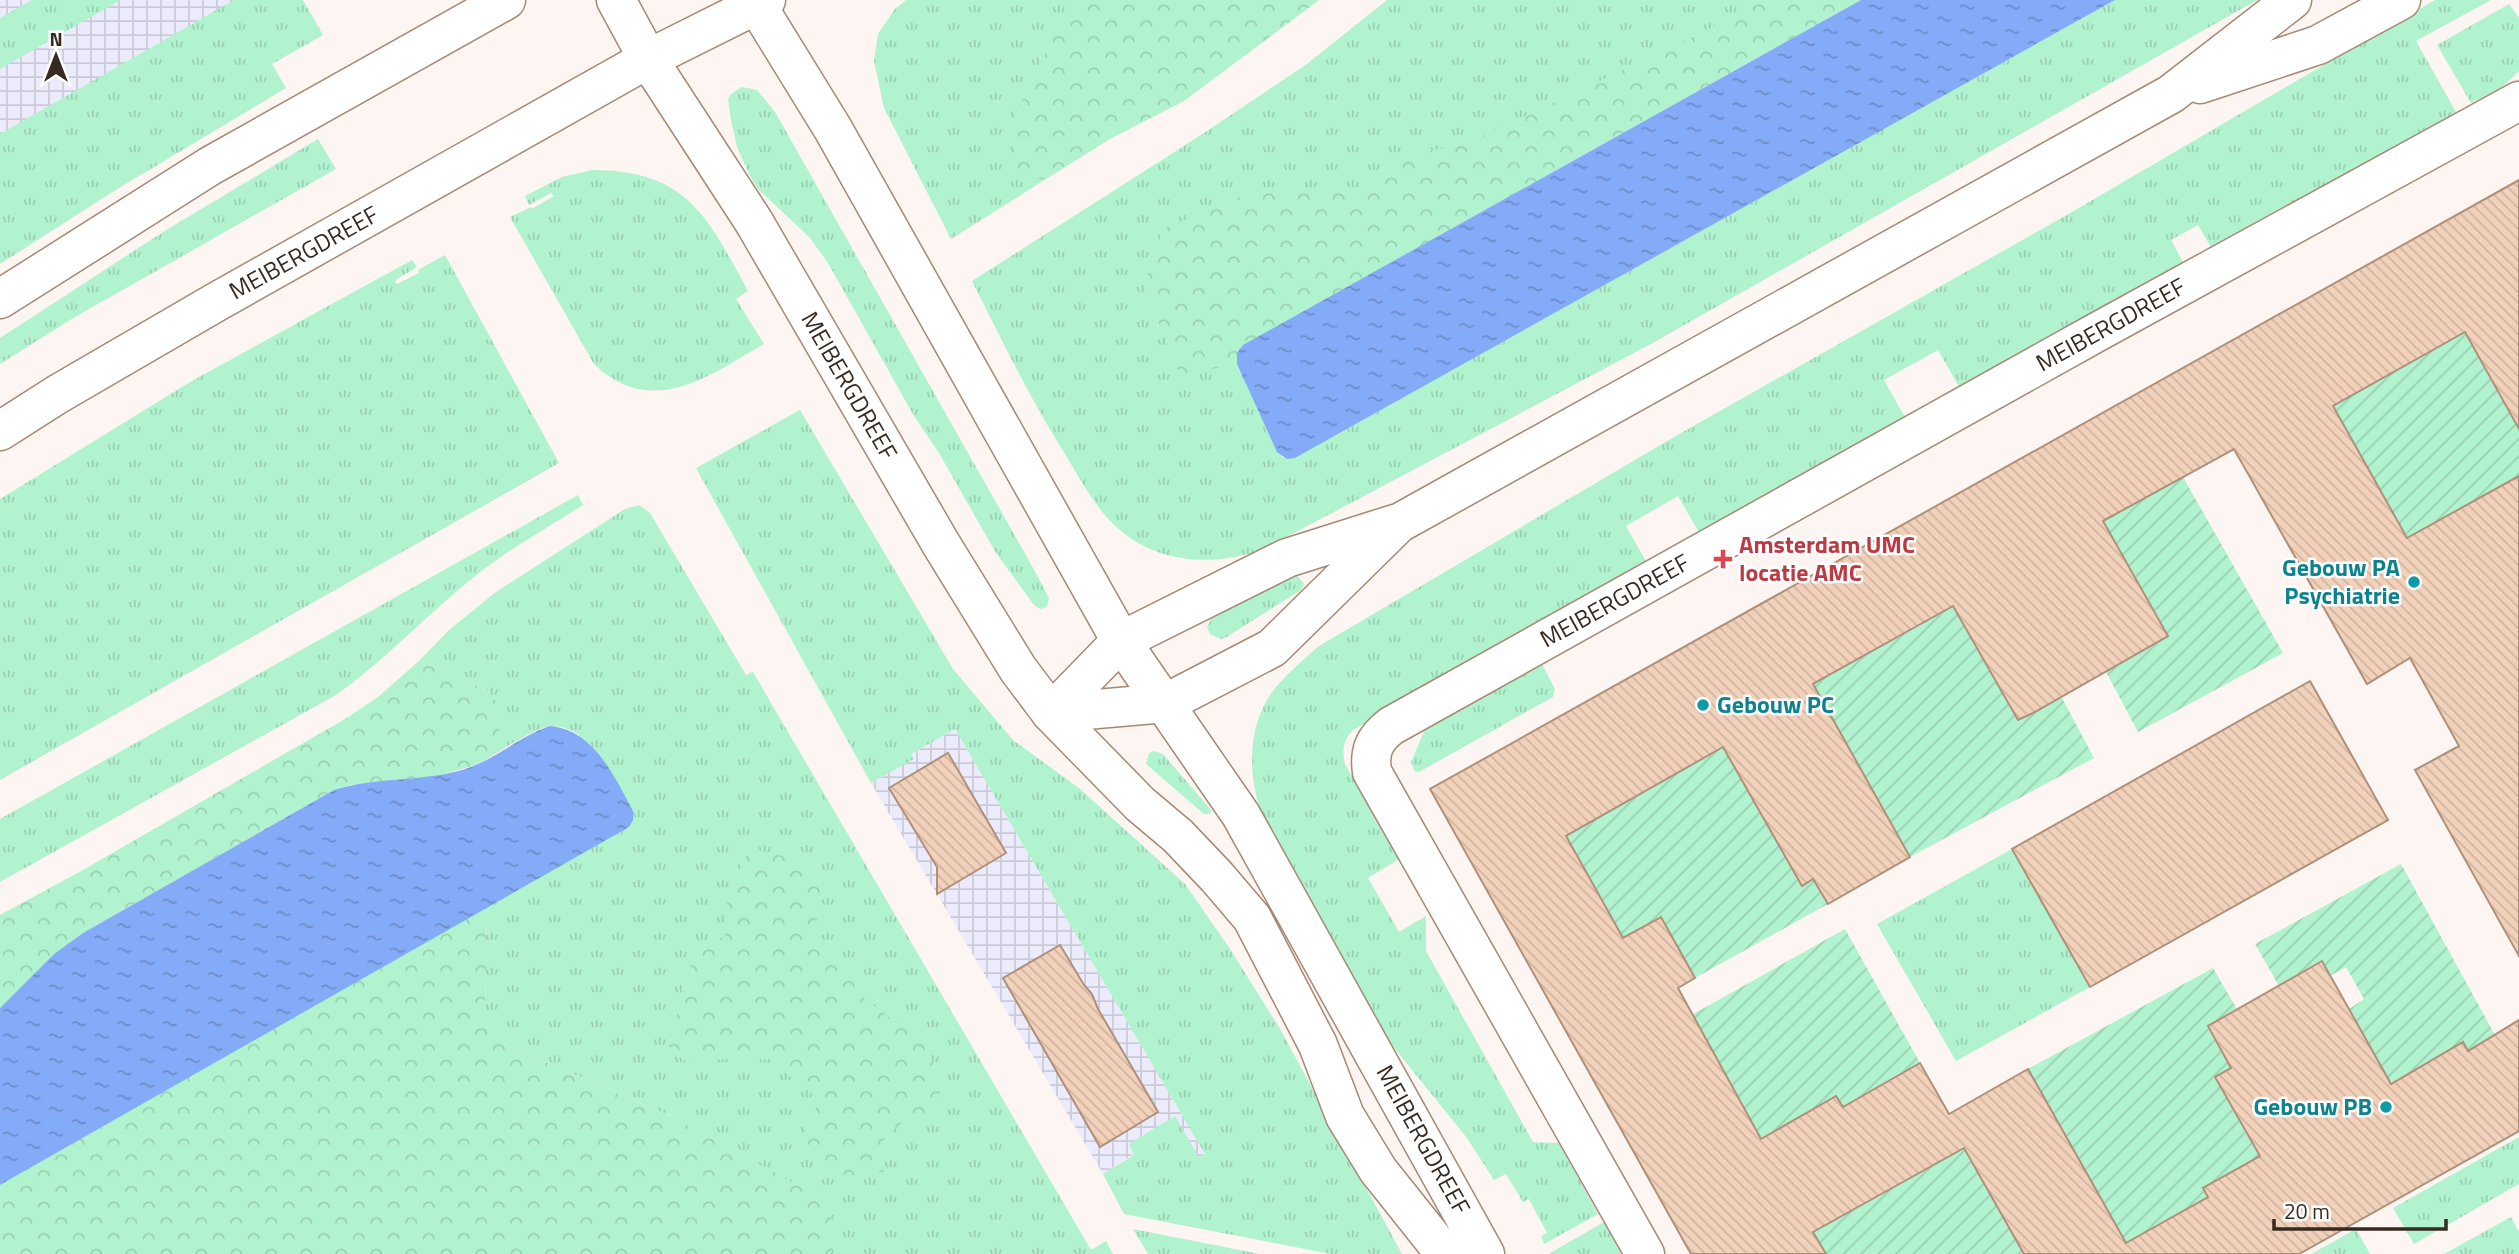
<svg xmlns="http://www.w3.org/2000/svg" width="2519" height="1254" font-family="'Titillium Web',sans-serif">
	<style>
		.industrial { fill: url(#industrial-grid) }
		.grass { fill: url(#grass-tufts) }
		.forest { fill: url(#forest-crowns) }
		.garden { fill: url(#garden-furrows) }
		.water { fill: url(#water-ripples) }
		.building { fill: url(#building-back-hatch); stroke: #af907a; stroke-width: 2 }
		.lines { fill: none; stroke-linecap: round; stroke-linejoin: round }
		.minor-casing { stroke: #a78873; stroke-width: 41 }
		.tertiary-casing { stroke: #a78873; stroke-width: 41 }
		.secondary-casing { stroke: #a78873; stroke-width: 41 }
		.minor { stroke: #fff; stroke-width: 38 }
		.tertiary { stroke: #fff; stroke-width: 38 }
		.secondary { stroke: #fff; stroke-width: 38 }
		.health-dot { fill: #e0444e; stroke: #fff; stroke-width: 2.5 }
		.culture-dot { fill: #0f9aa8; stroke: #fff; stroke-width: 2.5 }
		.labels { text-anchor: middle; stroke-width: 5; stroke-linejoin: round; paint-order: stroke }
		.street-label { font-size: 24px; fill: #362a21; stroke: #fff }
		.health-label { font-size: 24px; font-weight: bold; fill: #be3a42; stroke: #fff; text-anchor: start }
		.culture-label { font-size: 24px; font-weight: bold; fill: #0d838f; stroke: #fff; text-anchor: end }
	</style>
	<defs>
		<pattern id="industrial-grid" width="8" height="8" patternUnits="userSpaceOnUse" patternTransform="scale(1.75)"><rect width="8" height="8" fill="#ecebfc"/><path d="M0 4h8M4 0v8" fill="none" stroke="#cbcad8"/></pattern>
		<pattern id="grass-tufts" width="24" height="20" patternUnits="userSpaceOnUse" patternTransform="scale(1.75)"><rect width="24" height="20" fill="#b1f2cf"/><path d="M3 7l-1-3M5 7V3M7 7l1-3M15 17l-1-3M17 17v-4M19 17l1-3" fill="none" stroke="#99d0b1"/></pattern>
		<pattern id="forest-crowns" width="20" height="18" patternUnits="userSpaceOnUse" patternTransform="scale(1.75)"><rect width="20" height="18" fill="#b1f2cf"/><path d="M2 6a3 3 0 1 1 6 0M12 15a3 3 0 1 1 6 0" fill="none" stroke="#99d0b1"/></pattern>
		<pattern id="garden-furrows" width="10" height="10" patternUnits="userSpaceOnUse" patternTransform="scale(1.75)"><rect width="10" height="10" fill="#b1f2cf"/><path d="M-1 1l2-2M0 10L10 0M9 11l2-2" fill="none" stroke="#99d0b1"/></pattern>
		<pattern id="water-ripples" width="26" height="14" patternUnits="userSpaceOnUse" patternTransform="scale(1.75)"><rect width="26" height="14" fill="#84abf7"/><path d="M2 4q2-2 4 0t4 0M15 11q2-2 4 0t4 0" fill="none" stroke="#6d8bc8"/></pattern>
		<pattern id="building-back-hatch" width="6" height="6" patternUnits="userSpaceOnUse" patternTransform="scale(1.75)"><rect width="6" height="6" fill="#f2d1ba"/><path d="M-1 5l2 2M0 0l6 6M5-1l2 2" fill="none" stroke="#d0b4a0"/></pattern>
	</defs>
	<rect width="100%" height="100%" fill="#fcf5f1"/>
	<path class="industrial" d="M0,0H286L0,212Z
		M955,729L1205,1154L1199,1157L1129,1144L1134,1154L1103,1174L871,783L913,759L911,754Z"/>
	<path class="grass" d="M32,0H121L0,69V18Z
		M234,0H303L323,35L272,64L286,88L114,191L0,264V134Z
		M906,0H1319L1156,110L951,239L884,108L874,61L878,34L895,9Z
		M1387,0H1861L1439,234L1281,457L1295,458L2115,0H2257L1651,344L1264,549C1202,571 1137,561 1097,505C1083,486 1072,465 1060,446C1027,393 1000,336 972,281L1201,135L1307,64Z
		M2435,0H2491L2416,41L2456,112L2212,249L2198,225L2171,240L2184,264L1961,390L1938,350L1884,380L1907,421L1701,536L1678,496L1626,526L1648,565L1353,730C1343,740 1342,750 1345,764L1399,859L1368,878L1399,932L1426,916V951L1533,1142L1559,1143L1598,1214L1544,1244L1541,1236L1547,1233L1529,1199L1523,1202L1506,1174L1494,1180L1467,1138L1391,1044L1262,815C1247,774 1247,722 1276,687C1289,672 1304,659 1319,646L1674,437L2072,212Z
		M2509,4L2519,18V71L2500,89L2471,103L2437,45Z
		M742,87L757,90L775,112L1032,566L1049,598L1047,607L1040,609L1034,605L996,553L939,453L914,416L828,263L810,238L758,189L750,176L737,147L731,120L728,99L731,94Z
		M318,139L336,169L75,317L0,364V338L163,232Z
		M592,170C687,170 708,217 748,291L736,299L764,344C710,375 652,420 594,364L510,217L531,207L532,209L554,196L551,193L529,205L525,196L562,177Z
		M445,255L559,463L0,780V499L190,382L412,260L417,267L397,279L395,282L397,284L419,273L418,270Z
		M800,410L953,669L1013,740L1079,788L1185,884L1228,946L1279,1027L1402,1254H1331L1124,1214L1103,1174L1134,1155L1129,1144L1175,1116L1199,1157L1205,1154L955,729L911,754L914,759L871,783L696,468Z
		M578,495L583,505C548,528 508,549 475,576C428,614 385,660 336,695L0,882V819Z
		M639,505L650,513L746,675L753,672L1091,1250L1106,1241L1113,1254H829L837,1245L670,1116L499,1042L485,1024L487,907L542,876L579,735C571,730 562,726 552,726C534,727 493,756 476,765L499,740L488,691L420,660L449,630L496,592L625,509Z
		M1297,575L1304,584L1301,590L1225,638L1220,639L1210,634L1207,627L1213,616Z
		M1542,664L1555,689L1553,697L1419,772H1415L1411,762L1426,727Z
		M1154,751L1163,754L1211,810L1210,814H1204L1146,764L1149,753Z
		M2012,849L2090,987L1956,1061L1877,924Z
		M2519,1137V1184L2414,1244L2393,1208Z
		M2511,1217L2519,1232V1254H2444Z
		M1604,1222L1621,1254H1550V1253Z
		M1133,1229L1260,1254H1148Z
		M2356,1229L2370,1254H2311Z"/>
	<path class="forest" d="M1074,0H1319L1184,101L1106,141L1043,180L1013,170L1016,112L1067,10Z
		M1759,0H1861L1243,345L1237,353V364L1180,375L1144,286L1163,229L1251,192L1364,190L1411,155L1470,142L1705,31Z
		M420,660L488,691L500,707L499,740L476,765L437,776L351,785L334,790L83,933L54,954L0,1008V915L83,870L345,719L378,697Z
		M751,848L796,859L820,879L822,902L815,926L824,947L852,968L861,996L929,1047L941,1092L922,1117L900,1124L880,1143L884,1172L846,1176L809,1153L805,1125L817,1106L808,1084L787,1075L776,1059L683,1060L669,1046L695,949L725,936L728,890Z
		M487,907L485,1024L499,1042L670,1116L821,1198L835,1222L837,1245L829,1254H0V1185Z"/>
	<path class="garden" d="M2465,332L2519,429V476L2407,538L2333,406Z
		M2183,477L2283,653L2138,732L2106,672L2168,636L2131,570L2083,533Z
		M1968,597L1981,655L2018,720L2061,696L2094,758L1910,857L1813,684Z
		M1730,731L1749,792L1801,886L1813,879L1828,904L1695,978L1661,917L1623,938L1560,826L1638,796L1704,758Z
		M2401,864L2495,1035L2468,1051L2462,1043L2433,1059L2437,1068L2395,1091L2349,1009L2364,999L2346,967L2330,976L2322,961L2279,986L2255,944Z
		M1845,929L1920,1063L1843,1107L1836,1096L1787,1124L1747,1160L1672,1026Z
		M2213,968L2237,1009L2208,1026L2231,1068L2215,1077L2281,1155L2235,1170L2203,1188L2208,1197L2126,1243L2028,1069Z
		M1964,1148L2024,1254H1826L1813,1232Z"/>
	<path class="water" d="M1861,0H2115L1295,458L1287,459L1277,452L1237,364V353L1243,345Z
		M550,726C594,730 614,776 633,811V820L629,827L0,1185V1008L54,954L83,933L334,790C375,777 420,782 462,770C494,761 519,736 550,726Z"/>
	<path class="building" d="M2519,180V429L2465,332L2333,406L2407,538L2519,476V956L2415,770L2459,746L2410,658L2367,684L2234,449L2103,521L2168,636L2033,713L2018,720L1953,606L1813,684L1910,857L1828,904L1813,879L1802,886L1723,747L1566,836L1623,938L1661,917L1695,978L1678,988L1761,1139L1836,1096L1843,1107L1920,1063L1949,1114L2028,1069L2126,1243L2208,1197L2203,1188L2260,1156L2215,1077L2231,1068L2208,1026L2322,961L2391,1084L2463,1042L2468,1051L2519,1020V1131L2299,1254H2024L1964,1148L1813,1232L1826,1254H1691L1430,789Z
		M2310,681L2388,820L2090,987L2012,849Z
		M948,753L1006,853L937,894V867L889,788Z
		M1060,945L1084,985L1092,994L1098,1009L1158,1112L1100,1147L1003,978Z"/>
	<g class="lines">
		<defs>
			<path id="minor" d="M2200,84L2318,45L2401,0
				M1051,713L1121,641L1287,558L1401,522L2171,94L2292,0
				M1051,713L1166,703L1272,648L1395,527
				M1645,1254L1372,772C1369,751 1374,739 1391,726L2099,331L2519,101"/>
			<path id="tertiary" d="M756,4L833,129L1121,641L1241,815L1485,1254
				M648,59L754,222L941,544L1018,669L1051,713L1140,804L1178,836L1217,877L1252,918L1318,1045L1345,1116L1378,1170L1445,1254"/>
			<path id="secondary" d="M616,0L648,59
				M0,299L210,166L506,0
				M0,431L58,394L218,301L648,59L766,0"/>
		</defs>
		<use href="#minor" class="minor-casing"/>
		<use href="#tertiary" class="tertiary-casing"/>
		<use href="#secondary" class="secondary-casing"/>
		<use href="#minor" class="minor"/>
		<use href="#tertiary" class="tertiary"/>
		<use href="#secondary" class="secondary"/>
	</g>
	<path class="health-dot" d="M1719.5 548.5h7v7h7v7h-7v7h-7v-7h-7v-7h7z"/>
	<g class="culture-dot">
		<circle cx="2414" cy="582" r="7"/>
		<circle cx="1703" cy="705" r="7"/>
		<circle cx="2386" cy="1107" r="7"/>
	</g>
	<g class="labels">
		<g class="street-label">
			<text transform="translate(304 253) rotate(-29)" y="8">MEIBERGDREEF</text>
			<text transform="translate(2111 325) rotate(-29)" y="8">MEIBERGDREEF</text>
			<text transform="translate(849 386) rotate(60)" y="8">MEIBERGDREEF</text>
			<text transform="translate(1615 601) rotate(-29)" y="8">MEIBERGDREEF</text>
			<text transform="translate(1423 1140) rotate(61)" y="8">MEIBERGDREEF</text>
		</g>
		<g class="health-label">
			<text x="1739" y="553">Amsterdam UMC<tspan x="1739" dy="28">locatie AMC</tspan></text>
		</g>
		<g class="culture-label">
			<text x="2400" y="576">Gebouw PA<tspan x="2400" dy="28">Psychiatrie</tspan></text>
			<text x="1717" y="713" text-anchor="start">Gebouw PC</text>
			<text x="2372" y="1115">Gebouw PB</text>
		</g>
	</g>
	<g transform="translate(56 56)" stroke="#ffffff" stroke-width="5" paint-order="stroke">
	<path d="M0-5L12 26L0 18L-12 26Z" fill="#362a21"/>
	<text y="-10" font-size="19" font-weight="bold" text-anchor="middle" fill="#362a21">N</text>
	</g>
	<path d="M2274 1219v10h172v-10" fill="none" stroke="#362a21" stroke-width="3.5"/>
	<text x="2284" y="1219" font-size="21" fill="#362a21" stroke="#ffffff" stroke-width="5" paint-order="stroke">20 m</text>
</svg>
